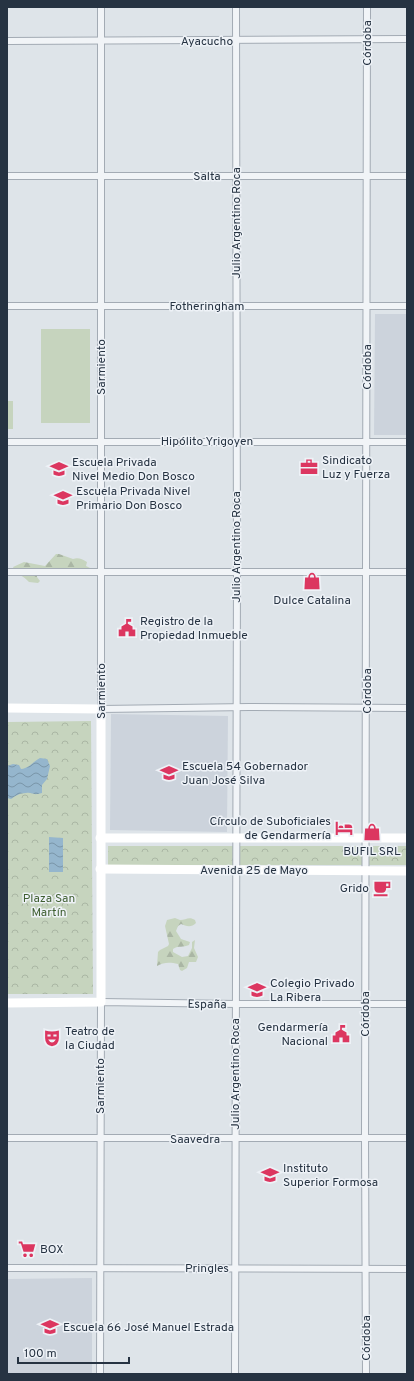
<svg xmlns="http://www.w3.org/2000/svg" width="414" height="1381" font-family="Overpass,sans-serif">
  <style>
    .built { fill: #ccd3dc }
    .forest { fill: url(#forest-firs) }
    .park { fill: url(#park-crowns) }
    .pitch { fill: #c6d4be }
    .water { fill: url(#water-waves) }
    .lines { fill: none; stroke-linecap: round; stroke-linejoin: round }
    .street-casing { stroke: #a3abb4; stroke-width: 8 }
    .street { stroke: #f1f4f7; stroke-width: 6 }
    .secondary { stroke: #fff; stroke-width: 9 }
    .labels { text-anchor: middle; stroke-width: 3; stroke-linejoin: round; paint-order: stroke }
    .street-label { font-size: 12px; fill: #263342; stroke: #eef2f7 }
    .poi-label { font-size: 12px; fill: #263342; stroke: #eef2f7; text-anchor: start }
    .park-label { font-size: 12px; fill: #3f5f31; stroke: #eef2f7 }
  </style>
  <defs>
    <pattern id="forest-firs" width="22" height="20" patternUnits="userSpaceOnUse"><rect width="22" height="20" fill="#c6d4be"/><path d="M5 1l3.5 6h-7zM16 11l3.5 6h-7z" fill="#aab6a4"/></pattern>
    <pattern id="park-crowns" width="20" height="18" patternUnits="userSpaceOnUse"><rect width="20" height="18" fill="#c6d4be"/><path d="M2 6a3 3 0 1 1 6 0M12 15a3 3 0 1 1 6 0" fill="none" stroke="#aab6a4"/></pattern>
    <pattern id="water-waves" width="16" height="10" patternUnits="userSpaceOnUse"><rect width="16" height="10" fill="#95b6cd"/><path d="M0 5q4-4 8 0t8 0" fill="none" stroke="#7995a8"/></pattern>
  </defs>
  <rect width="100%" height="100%" fill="#dee4e9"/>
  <g class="built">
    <polygon points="375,314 407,314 407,435 374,435"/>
    <polygon points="111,714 228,716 227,832 110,830"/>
    <polygon points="92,1278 92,1374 7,1374 7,1279"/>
  </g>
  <g class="forest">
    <path d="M 56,554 L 59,554 L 73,559 C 78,557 82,559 87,562 L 86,566 L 94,570 L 95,573 L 92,575 L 86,576 L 77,575 L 67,576 L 61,573 L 37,574 L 37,577 L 40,581 L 38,583 L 29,582 C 23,575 16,575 13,567 L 24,562 L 45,566 Z"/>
    <path d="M 175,918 L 180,920 C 186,920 189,916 195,920 L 196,923 C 191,928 186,926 181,924 L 178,926 L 176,931 L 181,939 L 190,942 L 189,945 C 183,948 179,945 173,949 L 173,952 L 182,957 L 188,956 L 192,948 L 192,942 L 195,940 L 194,948 L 198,957 L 196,962 L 189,962 L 187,968 L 182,971 L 180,970 L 178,964 C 170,962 164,962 157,966 L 158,952 L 160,950 L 168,946 L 169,944 L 165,926 L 167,920 Z"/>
  </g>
  <g class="park">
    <polygon points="91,721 93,994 7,994 7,722"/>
    <rect x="108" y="846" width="299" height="19"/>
  </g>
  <g class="pitch">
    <rect x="41" y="329" width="49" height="94"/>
    <rect x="7" y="401" width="6" height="28"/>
  </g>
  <g class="water">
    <path d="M 40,758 L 47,759 L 50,766 L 47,779 L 42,785 L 42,793 C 32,796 33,792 26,793 C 20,793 15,796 11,799 L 7,798 L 7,766 L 13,764 L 19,765 L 21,769 C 30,768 32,762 40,758 Z"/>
    <polygon points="49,837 63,838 63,872 49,872"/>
  </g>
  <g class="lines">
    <g class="street-casing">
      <g id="street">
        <polyline points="101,7 101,709 249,707 407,708"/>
        <polyline points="7,41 407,39"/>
        <polyline points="7,176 407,176"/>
        <polyline points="7,306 407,306"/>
        <polyline points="7,442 407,442"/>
        <polyline points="7,572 407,572"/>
        <polyline points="7,1138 407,1138"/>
        <polyline points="7,1268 407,1269"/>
        <polyline points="100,1374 101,1002 236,1004 407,1004"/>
        <polyline points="235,1374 237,571 236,7"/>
        <polyline points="366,1374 365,1138 367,7"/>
      </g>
    </g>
    <use href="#street" class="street"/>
    <g class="secondary">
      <polyline points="7,708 101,709 101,1002 7,1003"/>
      <polyline points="100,838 407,838"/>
      <polyline points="100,869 407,871"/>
    </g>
  </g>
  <defs>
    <g id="office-bare" transform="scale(1.38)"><path d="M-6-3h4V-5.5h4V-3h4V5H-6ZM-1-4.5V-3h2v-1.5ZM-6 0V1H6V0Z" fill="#dc3660" stroke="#eef2f7" stroke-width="2.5" paint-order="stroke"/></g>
    <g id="school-bare" transform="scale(1.38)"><path d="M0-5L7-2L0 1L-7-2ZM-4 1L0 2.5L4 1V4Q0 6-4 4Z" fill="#dc3660" stroke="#eef2f7" stroke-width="2.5" paint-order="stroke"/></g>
    <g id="shop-bare" transform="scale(1.38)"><path d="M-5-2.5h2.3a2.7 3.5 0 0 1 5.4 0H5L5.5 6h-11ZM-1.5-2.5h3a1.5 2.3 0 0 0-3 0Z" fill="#dc3660" stroke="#eef2f7" stroke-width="2.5" paint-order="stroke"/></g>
    <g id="civic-bare" transform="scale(1.38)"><path d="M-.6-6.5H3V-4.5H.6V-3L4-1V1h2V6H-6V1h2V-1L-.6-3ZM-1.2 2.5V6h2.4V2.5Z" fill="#dc3660" stroke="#eef2f7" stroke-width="2.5" paint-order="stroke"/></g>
    <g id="hotel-bare" transform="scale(1.38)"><path d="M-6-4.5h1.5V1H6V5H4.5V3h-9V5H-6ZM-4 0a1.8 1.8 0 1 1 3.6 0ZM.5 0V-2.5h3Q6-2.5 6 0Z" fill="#dc3660" stroke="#eef2f7" stroke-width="2.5" paint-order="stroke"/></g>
    <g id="cafe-bare" transform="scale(1.38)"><path d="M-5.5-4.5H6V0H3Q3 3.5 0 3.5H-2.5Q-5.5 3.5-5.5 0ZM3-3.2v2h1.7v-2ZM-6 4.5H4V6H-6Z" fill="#dc3660" stroke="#eef2f7" stroke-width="2.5" paint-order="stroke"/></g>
    <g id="theatre-bare" transform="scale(1.38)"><path d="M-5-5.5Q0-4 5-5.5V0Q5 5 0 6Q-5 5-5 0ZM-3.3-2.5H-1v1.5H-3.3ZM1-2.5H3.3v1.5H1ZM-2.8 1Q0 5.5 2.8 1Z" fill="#dc3660" stroke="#eef2f7" stroke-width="2.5" paint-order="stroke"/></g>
    <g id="university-bare" transform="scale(1.38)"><path d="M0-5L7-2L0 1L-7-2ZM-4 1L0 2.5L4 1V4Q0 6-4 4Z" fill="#dc3660" stroke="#eef2f7" stroke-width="2.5" paint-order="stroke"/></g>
    <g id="supermarket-bare" transform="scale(1.38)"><path d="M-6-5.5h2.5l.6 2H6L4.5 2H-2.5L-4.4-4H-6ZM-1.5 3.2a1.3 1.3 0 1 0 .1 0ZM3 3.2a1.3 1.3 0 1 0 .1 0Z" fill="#dc3660" stroke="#eef2f7" stroke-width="2.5" paint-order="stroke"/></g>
  </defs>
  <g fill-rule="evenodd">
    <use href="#office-bare" x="309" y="467"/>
    <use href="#school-bare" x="59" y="469"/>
    <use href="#school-bare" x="63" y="498"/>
    <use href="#shop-bare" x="312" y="581"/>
    <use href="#civic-bare" x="127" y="628"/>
    <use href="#school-bare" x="169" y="773"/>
    <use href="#hotel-bare" x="344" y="828"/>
    <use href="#shop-bare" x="372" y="832"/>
    <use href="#cafe-bare" x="382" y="888"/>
    <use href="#school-bare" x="257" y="990"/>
    <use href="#civic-bare" x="341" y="1034"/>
    <use href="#theatre-bare" x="52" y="1038"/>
    <use href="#university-bare" x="270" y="1175"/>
    <use href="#supermarket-bare" x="27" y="1249"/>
    <use href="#school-bare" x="50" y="1327"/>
  </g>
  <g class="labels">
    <g class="street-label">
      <text x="207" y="45">Ayacucho</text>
      <text transform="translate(367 43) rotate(-90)" y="4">Córdoba</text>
      <text x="207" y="180">Salta</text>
      <text transform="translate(236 223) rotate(-90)" y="4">Julio Argentino Roca</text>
      <text x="207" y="310">Fotheringham</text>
      <text transform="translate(101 367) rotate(-90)" y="4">Sarmiento</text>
      <text transform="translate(367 367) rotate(-90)" y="4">Córdoba</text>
      <text x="207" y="445">Hipólito Yrigoyen</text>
      <text transform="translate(236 547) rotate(-90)" y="4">Julio Argentino Roca</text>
      <text transform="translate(101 691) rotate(-90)" y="4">Sarmiento</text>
      <text transform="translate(367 691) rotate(-90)" y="4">Córdoba</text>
      <text x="254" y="874">Avenida 25 de Mayo</text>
      <text transform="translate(207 1004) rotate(1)" y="4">España</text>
      <text transform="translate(365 1014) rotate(-90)" y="4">Córdoba</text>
      <text transform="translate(235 1074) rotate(-90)" y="4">Julio Argentino Roca</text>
      <text transform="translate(100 1086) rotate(-90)" y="4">Sarmiento</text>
      <text x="195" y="1143">Saavedra</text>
      <text x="207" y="1272">Pringles</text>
      <text transform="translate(366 1338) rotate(-90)" y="4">Córdoba</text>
    </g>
    <g class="poi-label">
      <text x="322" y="464">Sindicato<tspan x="322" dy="14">Luz y Fuerza</tspan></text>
      <text x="72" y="466">Escuela Privada<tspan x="72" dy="14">Nivel Medio Don Bosco</tspan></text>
      <text x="76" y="495">Escuela Privada Nivel<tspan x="76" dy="14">Primario Don Bosco</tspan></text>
      <text x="312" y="604" text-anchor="middle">Dulce Catalina</text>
      <text x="140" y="625">Registro de la<tspan x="140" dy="14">Propiedad Inmueble</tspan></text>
      <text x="182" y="770">Escuela 54 Gobernador<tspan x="182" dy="14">Juan José Silva</tspan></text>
      <text x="331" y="825" text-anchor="end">Círculo de Suboficiales<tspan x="331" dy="14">de Gendarmería</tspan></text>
      <text x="372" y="855" text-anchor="middle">BUFIL SRL</text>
      <text x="369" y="892" text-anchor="end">Grido</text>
      <text x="270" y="987">Colegio Privado<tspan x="270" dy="14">La Ribera</tspan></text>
      <text x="328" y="1031" text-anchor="end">Gendarmería<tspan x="328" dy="14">Nacional</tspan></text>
      <text x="65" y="1035">Teatro de<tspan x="65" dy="14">la Ciudad</tspan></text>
      <text x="283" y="1172">Instituto<tspan x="283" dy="14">Superior Formosa</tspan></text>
      <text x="40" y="1253">BOX</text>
      <text x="63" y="1331">Escuela 66 José Manuel Estrada</text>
    </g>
    <g class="park-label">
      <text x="49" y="902">Plaza San<tspan x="49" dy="14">Martín</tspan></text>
    </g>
  </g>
  <rect width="414" height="1381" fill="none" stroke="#263342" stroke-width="16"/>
  <path d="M18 1357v6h111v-6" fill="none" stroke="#263342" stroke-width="2"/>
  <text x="24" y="1357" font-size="12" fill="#263342" stroke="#eef2f7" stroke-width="3" paint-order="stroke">100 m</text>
</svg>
